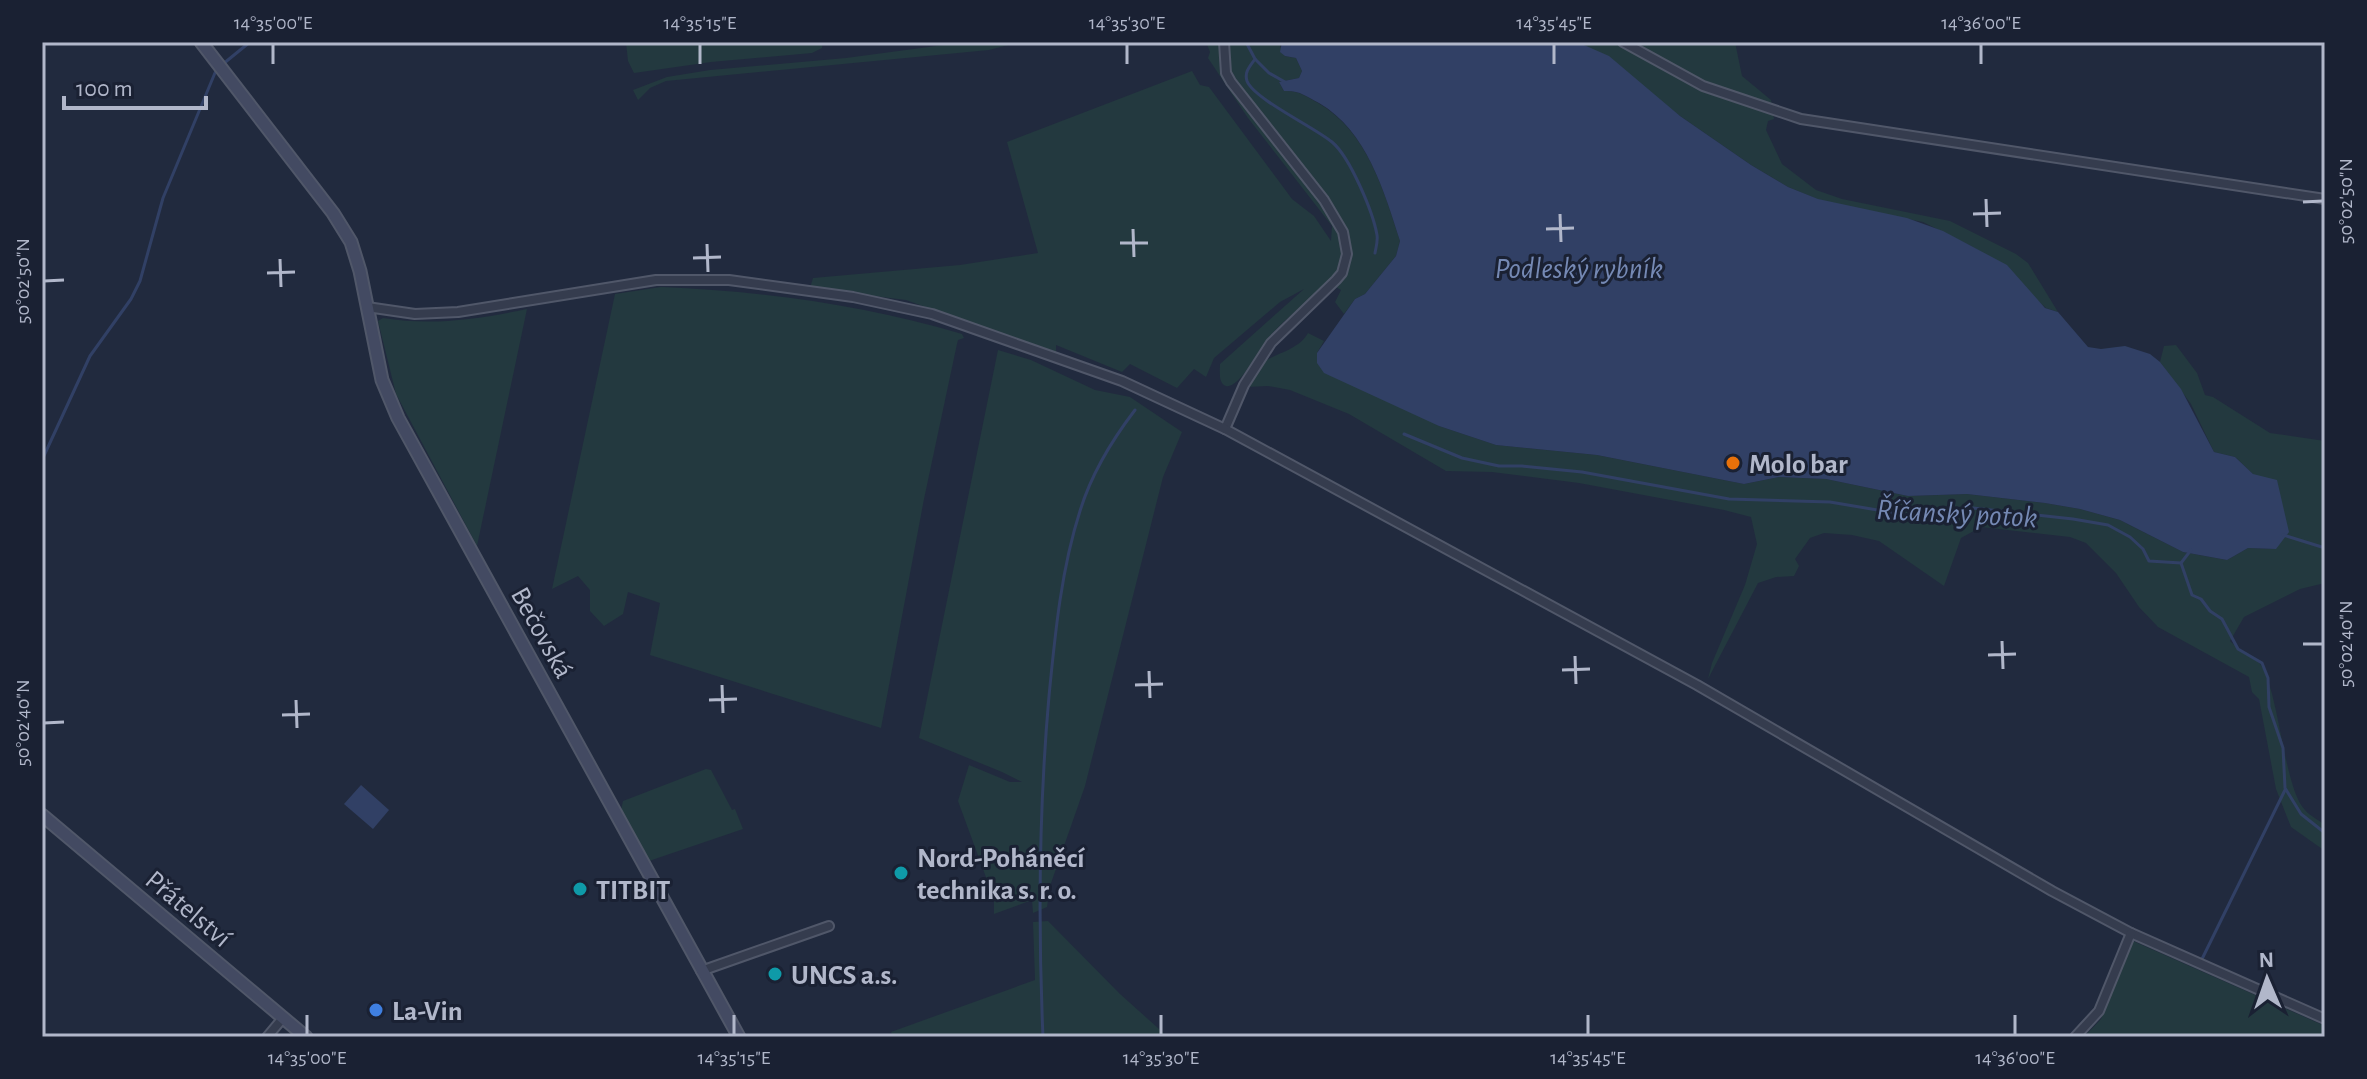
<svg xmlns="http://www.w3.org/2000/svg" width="2367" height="1079" font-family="'Alegreya Sans',sans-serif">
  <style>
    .green { fill: #23393f }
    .water { fill: #314065 }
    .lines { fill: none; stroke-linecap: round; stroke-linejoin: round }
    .stream { stroke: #314065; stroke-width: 3 }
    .street-casing { stroke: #505769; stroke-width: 12 }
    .secondary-casing { stroke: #505769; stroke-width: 15 }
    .street { stroke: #353c4e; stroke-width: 8 }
    .secondary { stroke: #434a62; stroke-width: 11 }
    .ticks { fill: none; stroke: #b1b7ca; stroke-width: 3 }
    .food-dot { fill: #e8710a; stroke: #1a2133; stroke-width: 3 }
    .culture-dot { fill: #0f9aa8; stroke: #1a2133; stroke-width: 3 }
    .shop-dot { fill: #3f7fe0; stroke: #1a2133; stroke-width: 3 }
    .labels { text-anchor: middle; stroke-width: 6; stroke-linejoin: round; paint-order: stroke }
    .poi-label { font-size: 28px; font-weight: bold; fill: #b1b7ca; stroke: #1a2133; text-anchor: start }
    .street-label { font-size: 28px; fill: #b1b7ca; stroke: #1a2133 }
    .water-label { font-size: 30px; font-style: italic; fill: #7589b4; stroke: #1a2133 }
    .neatline { fill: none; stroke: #b1b7ca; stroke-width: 3 }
    .ticks-label { font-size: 20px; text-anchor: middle; fill: #b1b7ca }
  </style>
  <rect width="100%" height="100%" fill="#212a3e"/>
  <g class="green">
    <polygon points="626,42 823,42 822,48 812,53 711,62 634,73 628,61"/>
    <polygon points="966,42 1020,42 989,50 666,81 650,88 638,100 633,90 667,77 710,70 846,58"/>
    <path d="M 1206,42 L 1282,42 L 1280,46 L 1285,56 L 1296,58 L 1302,71 L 1299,78 L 1279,82 L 1284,91 C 1298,90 1306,96 1318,103 C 1367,131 1384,191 1400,241 L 1396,256 L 1365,294 L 1355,299 L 1344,314 L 1335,302 L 1341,290 L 1329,283 C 1308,302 1280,321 1263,345 C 1257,354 1238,389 1226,386 C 1218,384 1220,371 1220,364 L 1304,289 L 1280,302 L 1214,358 L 1206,377 L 1194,369 L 1177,388 L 1130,364 L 1122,372 L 1056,345 L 1056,354 L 906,300 L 810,288 L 813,278 L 960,265 L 1038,253 L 1007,142 L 1192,71 L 1200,85 L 1209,87 L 1292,199 L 1314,216 L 1331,241 L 1332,226 L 1248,118 L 1208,58 L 1210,52 Z"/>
    <polygon points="1560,42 1735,42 1742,76 1771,100 1774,119 1768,121 1766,130 1782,164 1816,190 1842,199 1950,221 2016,254 2028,263 2058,312 2046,308 1988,256 1971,246 1923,222 1854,209 1817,199 1788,187 1751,165 1680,116 1584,45"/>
    <path d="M 661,287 C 763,291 865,305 962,334 L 964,338 L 958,340 L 957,344 L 924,499 L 881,728 L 650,655 L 660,603 L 628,592 L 623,614 L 604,626 L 590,611 L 590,590 L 578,576 L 552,589 L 615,294 Z"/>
    <path d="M 527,309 L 477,546 L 396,394 L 378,321 L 383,318 C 432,326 479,319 527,309 Z"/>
    <path d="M 1308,333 L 1324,341 L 1317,353 L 1439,426 L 1496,445 L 1597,455 L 1744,484 L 1779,477 L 1826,479 L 1908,496 L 1967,494 L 2045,503 L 2080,509 L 2120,520 L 2183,552 L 2227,560 L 2248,548 L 2276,549 L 2253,474 L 2235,457 L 2214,452 L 2191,404 L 2160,362 L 2164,346 L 2176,345 L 2197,373 L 2205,395 L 2213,397 L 2270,433 L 2325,441 L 2325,583 L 2300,589 L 2244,617 L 2230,641 C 2239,651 2257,657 2263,668 C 2280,702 2285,790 2305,810 C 2310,816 2319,820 2325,825 L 2325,851 L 2291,827 L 2276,789 L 2259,699 L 2252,692 L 2249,677 L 2158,627 L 2139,607 L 2116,573 L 2086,543 L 2070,537 L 1981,527 L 1961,538 L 1944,586 L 1879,541 L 1852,535 L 1824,533 L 1810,538 L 1795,559 L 1799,566 L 1794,576 L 1776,577 L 1758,583 L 1708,679 L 1712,663 L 1745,585 L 1757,544 L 1751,517 L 1724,510 L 1579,483 L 1492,472 L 1446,471 L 1349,414 L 1290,390 L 1268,386 L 1247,387 C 1250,380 1254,370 1259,365 C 1274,353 1298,351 1308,333 Z"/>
    <polygon points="998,350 1031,360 1095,390 1130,397 1182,432 1163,477 1085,786 1050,886 1047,907 1033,913 1032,900 994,914 994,899 958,801 969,765 1010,782 1022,782 1002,772 919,738"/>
    <polygon points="706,769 711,770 732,810 735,809 743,829 649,861 621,810 623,801"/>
    <polygon points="1048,921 1120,994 1168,1037 893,1037 891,1032 1035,980 1033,922"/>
    <polygon points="2133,941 2325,1026 2325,1037 2084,1037 2101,1019"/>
  </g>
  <g class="water">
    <path d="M 1282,42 L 1560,42 L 1584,45 L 1609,56 L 1680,116 L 1751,165 L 1788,187 L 1818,199 L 1907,218 L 1943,231 L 2007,265 L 2045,308 L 2058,312 L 2088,347 L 2101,349 L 2125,346 L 2150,354 L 2160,362 L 2181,389 L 2214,452 L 2235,457 L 2253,474 L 2277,480 L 2289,532 L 2276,549 L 2248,548 L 2227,560 L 2183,552 L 2120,520 L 2080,509 L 2045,503 L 1967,494 L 1908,496 L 1826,479 L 1779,477 L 1744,484 L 1597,455 L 1496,445 L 1439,426 L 1324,373 L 1317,363 L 1317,353 L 1355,299 L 1365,294 L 1396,256 L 1400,241 C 1384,191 1367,131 1319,103 C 1306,96 1299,90 1284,91 L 1279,82 L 1299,78 L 1302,71 L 1296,58 L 1285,56 L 1280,52 Z"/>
    <polygon points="361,785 389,810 373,829 344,804"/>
  </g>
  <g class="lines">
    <g class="stream">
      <path d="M 1246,42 L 1255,59 C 1250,66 1244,72 1247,81 C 1254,99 1314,127 1332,142 C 1350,157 1373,212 1377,235 C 1378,241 1376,247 1375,253"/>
      <polyline points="1255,59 1269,73 1285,82"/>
      <polyline points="223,64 250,42"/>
      <polyline points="1404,434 1462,458 1499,466 1522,466 1582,472 1729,499 1830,502 1913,516 1973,508 2073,519 2108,525 2130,537 2143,549 2149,561 2181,563 2192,595 2201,599 2210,611 2222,619 2238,649 2262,663 2268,678 2269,707 2283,748 2285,788 2301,814 2325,833"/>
      <polyline points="42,460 90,356 131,299 140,281 163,198 217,68"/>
      <polyline points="2283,535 2325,548"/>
      <polyline points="2181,563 2191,550"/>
      <polyline points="2202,959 2285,790"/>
      <path d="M 1043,1037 C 1038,924 1039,809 1049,696 C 1055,635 1061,570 1080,511 C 1091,475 1112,440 1135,410"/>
    </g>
    <g class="street-casing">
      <g id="street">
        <polyline points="1224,42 1226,73 1231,82 1324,200 1343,232 1347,254 1342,273 1336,280 1271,343 1244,385 1225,429"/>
        <polyline points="1623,42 1703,86 1801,119 2325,199"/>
        <polyline points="367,307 415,314 458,312 656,280 729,280 853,297 932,314 1122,381 1225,429 1697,685 2052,891 2131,933 2325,1019"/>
        <polyline points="701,971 829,926"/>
        <polyline points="267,1037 283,1018"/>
        <polyline points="2075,1037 2099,1011 2131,933"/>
      </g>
    </g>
    <g class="secondary-casing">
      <g id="secondary">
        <polyline points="201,42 333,213 351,242 360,271 382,380 398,418 739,1037"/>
        <polyline points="42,815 306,1037"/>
      </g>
    </g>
    <use href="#street" class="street"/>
    <use href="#secondary" class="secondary"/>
  </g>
  <path class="ticks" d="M 273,44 L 273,64M 700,44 L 700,64M 1127,44 L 1127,64M 1554,44 L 1554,64M 1981,44 L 1981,64M 1986,199 L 1987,227M 2303,202 L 2323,201M 1560,214 L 1561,242M 1973,214 L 2001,213M 1133,229 L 1134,257M 1546,229 L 1574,228M 1120,243 L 1148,243M 707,244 L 708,272M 693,258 L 721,257M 280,259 L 281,287M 267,273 L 295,272M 44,281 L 64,280M 2002,641 L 2003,669M 2303,644 L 2323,644M 1988,655 L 2016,654M 1575,656 L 1576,684M 1562,670 L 1590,669M 1149,671 L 1150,698M 722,685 L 723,713M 1135,685 L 1163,684M 296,700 L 297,728M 709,700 L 737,699M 282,715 L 310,714M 44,723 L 64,722M 307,1015 L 307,1035M 734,1015 L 734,1035M 1161,1015 L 1161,1035M 1588,1015 L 1588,1035M 2015,1015 L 2015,1035"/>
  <circle class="food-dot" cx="1733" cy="463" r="8"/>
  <g class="culture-dot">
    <circle cx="901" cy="873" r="8"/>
    <circle cx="580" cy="889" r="8"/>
    <circle cx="775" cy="974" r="8"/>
  </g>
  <circle class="shop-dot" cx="376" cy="1010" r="8"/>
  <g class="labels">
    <g class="poi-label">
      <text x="1749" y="473">Molo bar</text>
      <text x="917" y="867">Nord-Poháněcí<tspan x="917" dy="32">technika s. r. o.</tspan></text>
      <text x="596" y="899">TITBIT</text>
      <text x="791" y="984">UNCS a.s.</text>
      <text x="392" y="1020">La-Vin</text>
    </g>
    <g class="street-label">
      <text transform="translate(543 632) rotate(61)" y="10">Bečovská</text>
      <text transform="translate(189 908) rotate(40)" y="10">Přátelství</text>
    </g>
    <g class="water-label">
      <text x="1579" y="278">Podleský rybník</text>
      <text transform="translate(1957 513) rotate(3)" y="10">Říčanský potok</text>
    </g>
  </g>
  <rect width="2367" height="1079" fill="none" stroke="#1a2133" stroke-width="88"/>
  <g transform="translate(2267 979) rotate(358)" stroke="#1a2133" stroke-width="6" paint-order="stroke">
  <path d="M0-6L14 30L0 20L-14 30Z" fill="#b1b7ca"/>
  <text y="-12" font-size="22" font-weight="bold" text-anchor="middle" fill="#b1b7ca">N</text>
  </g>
  <path d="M64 96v12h142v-12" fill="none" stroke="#b1b7ca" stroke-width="4"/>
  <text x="76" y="96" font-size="24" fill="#b1b7ca" stroke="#1a2133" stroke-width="6" paint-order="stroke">100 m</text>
  <rect x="44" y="44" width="2279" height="991" class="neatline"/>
  <g class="ticks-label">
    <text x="273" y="29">14°35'00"E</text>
    <text x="700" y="29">14°35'15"E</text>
    <text x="1127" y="29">14°35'30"E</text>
    <text x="1554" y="29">14°35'45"E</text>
    <text x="1981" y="29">14°36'00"E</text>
    <text transform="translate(2345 201) rotate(-90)" y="7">50°02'50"N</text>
    <text transform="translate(22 281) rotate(-90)" y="7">50°02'50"N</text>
    <text transform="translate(2345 644) rotate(-90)" y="7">50°02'40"N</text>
    <text transform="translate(22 723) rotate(-90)" y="7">50°02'40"N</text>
    <text x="307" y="1064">14°35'00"E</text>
    <text x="734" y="1064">14°35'15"E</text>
    <text x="1161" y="1064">14°35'30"E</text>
    <text x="1588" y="1064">14°35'45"E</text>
    <text x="2015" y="1064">14°36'00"E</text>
  </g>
</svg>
